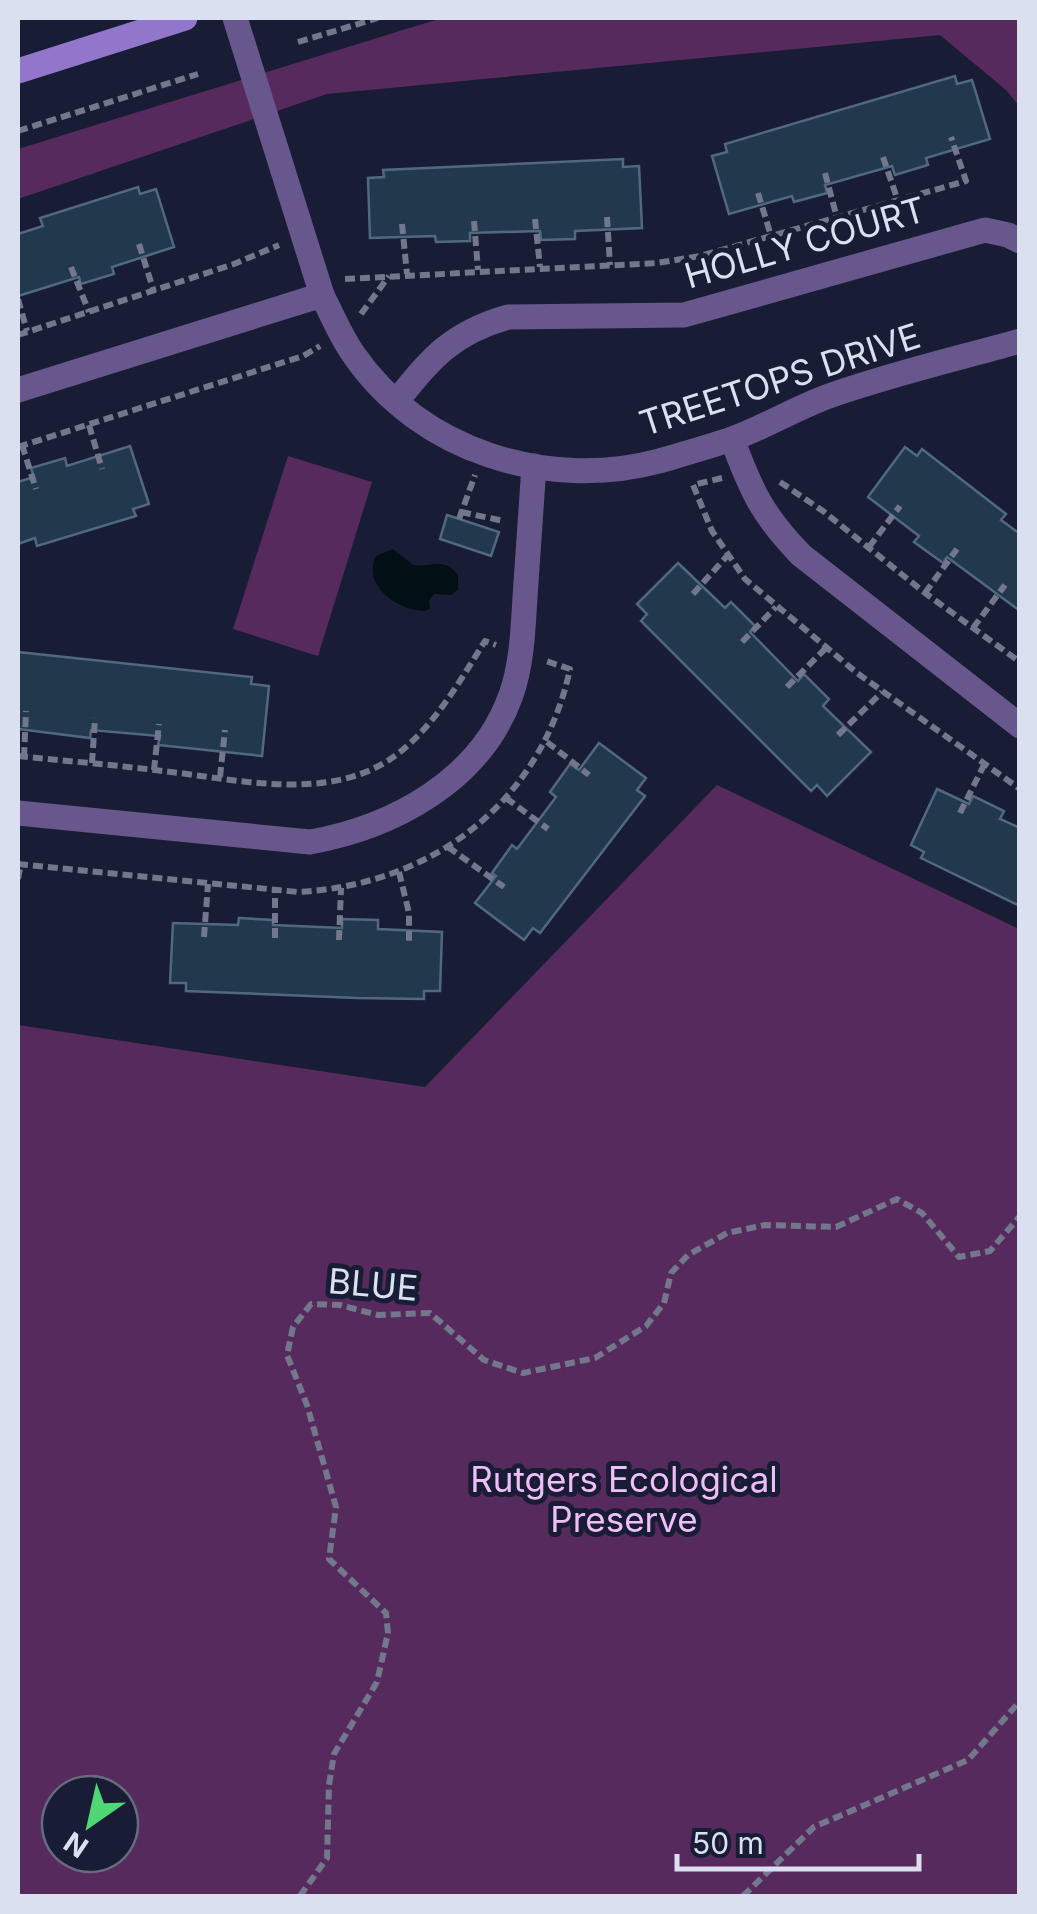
<svg xmlns="http://www.w3.org/2000/svg" width="1037" height="1914" font-family="Inter,sans-serif">
  <style>
    .green { fill: #572a5e; fill-rule: evenodd }
    .water { fill: #020f15 }
    .building { fill: #21384d; stroke: #516980; stroke-width: 2.5 }
    .lines { fill: none; stroke-linecap: round; stroke-linejoin: round }
    .path { stroke: #72778c; stroke-width: 6; stroke-dasharray: 10 5; stroke-linecap: butt }
    .street { stroke: #68578c; stroke-width: 25 }
    .secondary { stroke: #9176cb; stroke-width: 25 }
    .labels { text-anchor: middle; stroke-width: 10; stroke-linejoin: round; paint-order: stroke }
    .street-label { font-size: 35px; fill: #dbe0f1; stroke: #181d35 }
    .park-label { font-size: 35px; fill: #f0bef7; stroke: #181d35 }
  </style>
  <rect width="100%" height="100%" fill="#181d35"/>
  <g class="green">
    <polygon points="442,18 1019,18 1019,106 1006,90 940,35 327,94 18,199 18,149"/>
    <polygon points="288,456 372,482 318,656 233,629"/>
    <path d="M 717,785 L 1019,929 L 1019,1896 L 18,1896 L 18,1025 L 425,1087 ZM 60,1794 L 120,1794 L 120,1854 L 60,1854 Z"/>
  </g>
  <path class="water" d="M 393,549 L 413,565 C 432,568 445,556 458,576 L 458,590 L 451,595 L 434,594 L 429,601 L 430,608 L 425,611 C 398,611 362,586 376,556 Z"/>
  <g class="building">
    <polygon points="955,76 957,84 972,80 990,139 926,158 928,165 895,175 892,166 825,185 827,193 794,202 792,196 729,214 712,156 727,152 725,144"/>
    <polygon points="623,159 623,167 639,166 642,228 575,231 575,239 541,240 540,231 470,233 470,241 436,242 435,236 370,238 368,178 384,177 383,170"/>
    <polygon points="138,187 140,194 156,189 174,247 112,267 114,274 81,284 79,277 18,296 18,234 43,226 40,218"/>
    <polygon points="130,446 149,504 133,509 136,516 37,546 35,538 18,544 18,482 34,477 31,468 65,458 67,466"/>
    <polygon points="905,447 917,456 922,449 1006,514 1001,520 1020,534 1020,611 947,557 943,563 914,542 919,536 868,497"/>
    <polygon points="447,515 499,532 491,556 440,539"/>
    <polygon points="678,563 725,608 731,602 755,626 750,632 798,681 804,674 829,699 823,706 871,752 827,796 817,785 811,791 641,621 647,614 637,604"/>
    <polygon points="18,652 252,677 251,684 269,686 262,756 158,745 160,736 91,730 90,738 18,729"/>
    <polygon points="599,743 646,778 637,790 645,796 540,933 533,928 524,940 475,903 496,876 492,873 512,845 517,849 556,797 550,792 570,764 579,770"/>
    <polygon points="937,789 969,804 973,796 1004,811 1000,819 1020,828 1020,906 921,858 924,852 911,845"/>
    <polygon points="239,918 273,920 273,925 342,928 342,919 378,920 378,929 442,932 440,991 424,991 424,999 357,998 186,991 186,983 170,983 173,923 238,925"/>
  </g>
  <g class="lines">
    <g class="path">
      <polyline points="298,42 378,18"/>
      <polyline points="18,131 198,74"/>
      <polyline points="883,157 898,201"/>
      <polyline points="825,173 837,218"/>
      <polyline points="758,193 771,236"/>
      <polyline points="607,217 610,265"/>
      <polyline points="535,219 540,267"/>
      <polyline points="474,221 478,270"/>
      <polyline points="402,224 407,274"/>
      <polyline points="139,244 154,292"/>
      <polyline points="71,267 89,312"/>
      <polyline points="345,279 657,263 700,256 966,181 951,137"/>
      <polyline points="18,299 27,331"/>
      <polyline points="361,314 389,276"/>
      <polyline points="18,335 234,264 279,245"/>
      <polyline points="89,425 102,469"/>
      <polyline points="22,445 36,489"/>
      <polyline points="18,447 303,356 320,346"/>
      <polyline points="722,478 693,485 712,531 745,579 857,673 1020,789"/>
      <polyline points="780,482 823,511 925,593 1020,662"/>
      <polyline points="461,512 504,521"/>
      <polyline points="459,519 475,475"/>
      <polyline points="869,547 900,506"/>
      <polyline points="925,593 957,549"/>
      <polyline points="693,594 727,556"/>
      <polyline points="973,628 1005,585"/>
      <polyline points="742,642 776,607"/>
      <polyline points="787,687 826,648"/>
      <polyline points="838,735 882,692"/>
      <polyline points="547,742 589,775"/>
      <path d="M 18,756 C 66,761 115,765 163,771 C 235,779 324,802 389,760 C 432,731 458,684 485,641 L 496,645"/>
      <polyline points="24,757 26,711"/>
      <polyline points="92,763 95,718"/>
      <polyline points="154,770 159,724"/>
      <polyline points="220,777 225,730"/>
      <polyline points="506,798 548,829"/>
      <polyline points="960,813 984,765"/>
      <polyline points="448,847 504,887"/>
      <path d="M 18,864 L 298,892 C 432,885 541,803 570,669 L 546,661"/>
      <polyline points="399,872 409,913 409,941"/>
      <polyline points="18,879 21,864"/>
      <polyline points="204,937 208,884"/>
      <polyline points="275,938 275,889"/>
      <polyline points="339,940 341,888"/>
      <polyline points="300,1896 327,1858 329,1785 334,1754 377,1682 388,1633 386,1613 329,1559 336,1507 307,1405 287,1355 293,1327 311,1304 340,1305 378,1315 430,1313 484,1360 523,1373 595,1358 646,1326 664,1303 671,1273 688,1255 727,1233 765,1225 836,1227 897,1199 922,1213 959,1257 990,1251 1020,1216"/>
      <polyline points="743,1896 814,1827 968,1760 1020,1701"/>
    </g>
    <g class="street">
      <path d="M 235,18 L 322,295 C 332,315 341,337 354,355 C 420,451 548,491 659,461 C 683,454 708,447 732,439 C 765,427 796,408 829,396 C 891,374 956,359 1020,341"/>
      <polyline points="18,390 322,295"/>
      <path d="M 397,401 C 430,358 454,332 508,317 L 684,315 L 985,230 L 1008,235 L 1020,241"/>
      <path d="M 732,439 C 751,490 762,515 801,555 L 1020,726"/>
      <path d="M 18,813 L 310,842 C 394,827 481,780 511,695 C 522,664 523,630 525,597 C 528,553 531,510 534,466"/>
    </g>
    <polyline class="secondary" points="18,71 185,18"/>
  </g>
  <g class="labels">
    <g class="street-label">
      <text transform="translate(805 243) rotate(-16)" y="12">HOLLY COURT</text>
      <text transform="translate(780 380) rotate(-18)" y="12">TREETOPS DRIVE</text>
      <text transform="translate(373 1285) rotate(5)" y="12">BLUE</text>
    </g>
    <g class="park-label">
      <text x="624" y="1492">Rutgers Ecological<tspan x="624" dy="40">Preserve</tspan></text>
    </g>
  </g>
  <rect width="1037" height="1914" fill="none" stroke="#dbe0f1" stroke-width="40"/>
  <g transform="translate(90 1824) rotate(214)"><circle r="48" fill="#181d35" stroke="#666b80" stroke-width="2.5"/>
  <path d="M0-8L18 38L0 25L-18 38Z" fill="#4fd675"/>
  <text y="-15" font-size="28" font-weight="bold" text-anchor="middle" fill="#dbe0f1">N</text>
  </g>
  <path d="M677 1854v15h242v-15" fill="none" stroke="#dbe0f1" stroke-width="5"/>
  <text x="692" y="1854" font-size="30" fill="#dbe0f1" stroke="#181d35" stroke-width="8" paint-order="stroke">50 m</text>
</svg>
